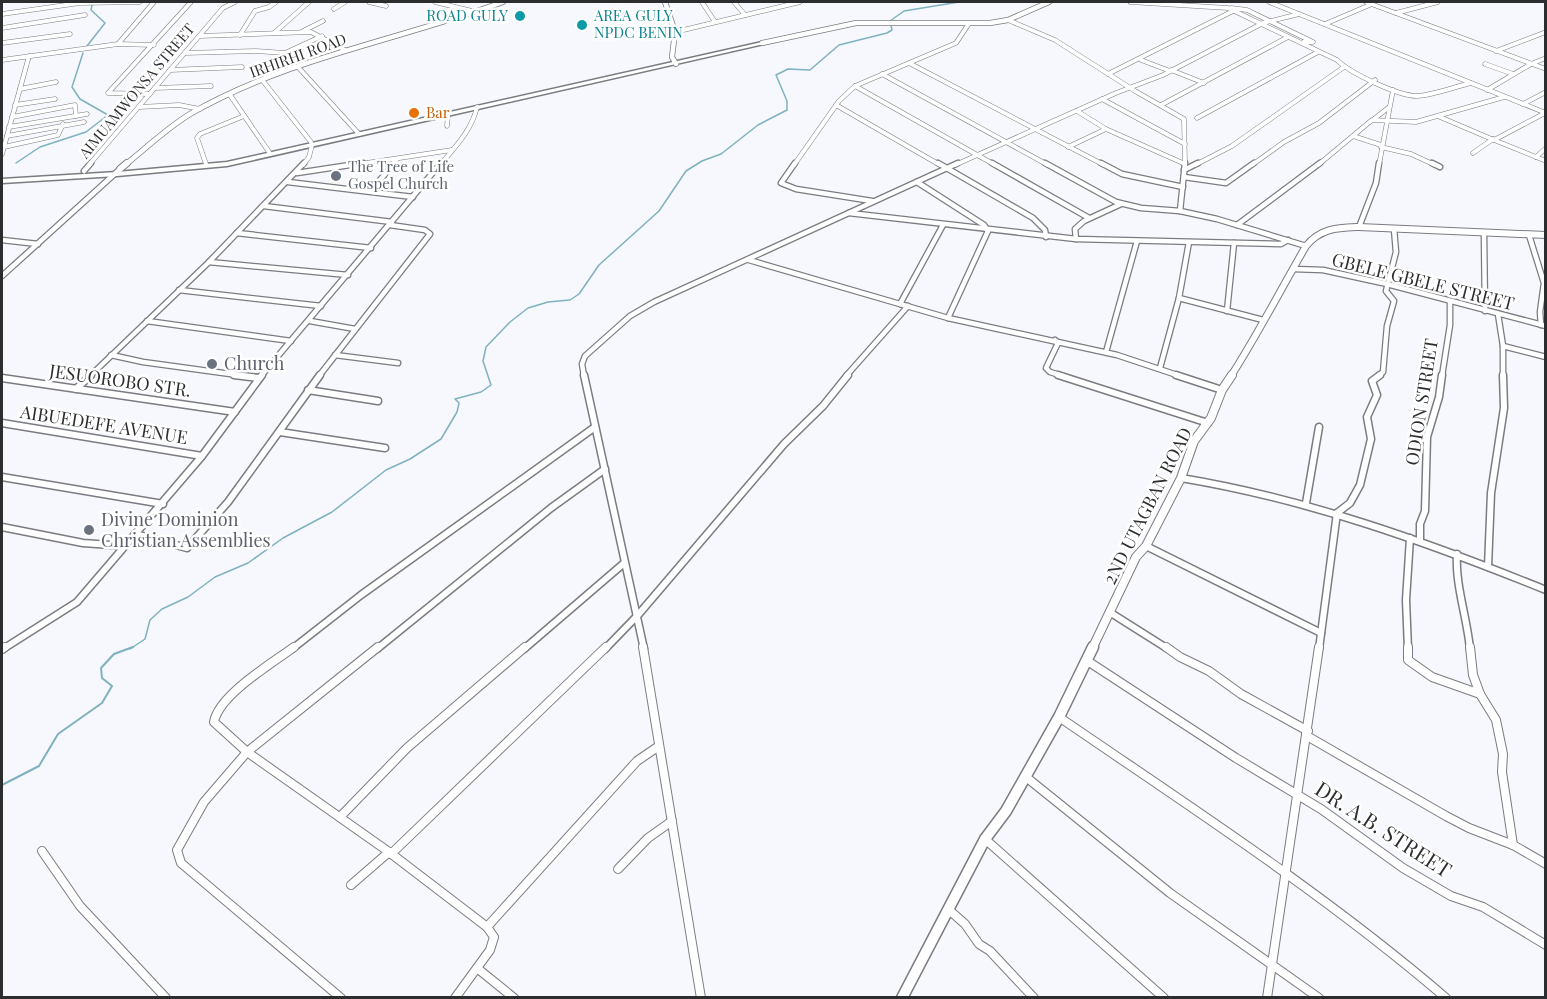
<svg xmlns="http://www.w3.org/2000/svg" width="1547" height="999" font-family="'Playfair Display',serif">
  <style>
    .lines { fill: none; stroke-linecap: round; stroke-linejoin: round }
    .stream-far1 { stroke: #7fb1bf; stroke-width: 1.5 }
    .stream { stroke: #7fb1bf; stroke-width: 2 }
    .minor-far3-casing { stroke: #7a7c81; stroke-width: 5 }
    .minor-far2-casing { stroke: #7a7c81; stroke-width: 7 }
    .minor-far1-casing { stroke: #7a7c81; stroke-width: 9 }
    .minor-casing { stroke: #7a7c81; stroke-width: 10 }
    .tertiary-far3-casing { stroke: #7a7c81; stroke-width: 6 }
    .tertiary-far2-casing { stroke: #7a7c81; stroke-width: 8 }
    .tertiary-far1-casing { stroke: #7a7c81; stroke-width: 10 }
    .tertiary-casing { stroke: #7a7c81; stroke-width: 13 }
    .secondary-casing { stroke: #7a7c81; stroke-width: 3 }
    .minor-far3 { stroke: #fff; stroke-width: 4 }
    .minor-far2 { stroke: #fff; stroke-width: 4.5 }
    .minor-far1 { stroke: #fff; stroke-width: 6 }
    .minor { stroke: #fff; stroke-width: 8 }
    .tertiary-far3 { stroke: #fff; stroke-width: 4.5 }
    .tertiary-far2 { stroke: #fff; stroke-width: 6 }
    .tertiary-far1 { stroke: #fff; stroke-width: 8 }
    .tertiary { stroke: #fff; stroke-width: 10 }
    .secondary { fill: #fff; fill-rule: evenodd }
    .culture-dot { fill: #0f9aa8; stroke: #fff; stroke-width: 2 }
    .food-dot { fill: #e8710a; stroke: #fff; stroke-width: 2 }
    .worship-dot { fill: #6b7280; stroke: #fff; stroke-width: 2 }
    .labels { text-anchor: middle; stroke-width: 5; stroke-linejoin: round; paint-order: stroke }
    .far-culture-label { font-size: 15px; fill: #0d838f; stroke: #fff; text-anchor: end }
    .far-street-label { font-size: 15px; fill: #2c2d2f; stroke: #fff }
    .far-food-label { font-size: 15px; fill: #c56008; stroke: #fff; text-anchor: start }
    .far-worship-label { font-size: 15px; fill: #5b616d; stroke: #fff; text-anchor: start }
    .street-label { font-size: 18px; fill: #2c2d2f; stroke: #fff }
    .worship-label { font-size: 18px; fill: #5b616d; stroke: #fff; text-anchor: start }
    .near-street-label { font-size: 21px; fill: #2c2d2f; stroke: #fff }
  </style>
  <rect width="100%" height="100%" fill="#f6f8fd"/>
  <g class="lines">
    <g class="stream-far1">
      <polyline points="87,46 105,23 91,10 92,5"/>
      <polyline points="16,163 40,147 86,132 108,115 80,99 72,87 83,53"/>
      <polyline points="130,649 145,639 150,620 162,609 188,597 215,577 248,563 283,538 332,512 386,470 410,459 441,439 457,412 459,403 455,399 481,392 491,385 483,361 486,347 510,322 528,308 548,302 570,300 579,294 599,265 659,211 686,171 702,161 721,154 758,125 787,110 787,101 776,75 788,69 810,70 839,45 887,33 892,30 890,21 904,11 959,2"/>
    </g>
    <polyline class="stream" points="2,785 39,766 58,734 102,703 112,686 102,678 101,668 114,654 133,647"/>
    <g class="minor-far3-casing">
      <g id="minor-far3">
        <polyline points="369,2 386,6"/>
        <polyline points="435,2 476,12"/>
        <polyline points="702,2 715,22"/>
        <polyline points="734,2 745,15"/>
        <path d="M 1130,2 L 1228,8 L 1337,60 C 1350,73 1398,96 1417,96 C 1434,95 1454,87 1471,83"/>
        <polyline points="1269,2 1546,113"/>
        <polyline points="1366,2 1546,69"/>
        <polyline points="1231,8 1247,10 1313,42 1303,42"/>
        <polyline points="334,9 345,2"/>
        <polyline points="1396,13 1438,2"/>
        <polyline points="2,14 80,3 140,2"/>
        <polyline points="1008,20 1055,40 1135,91 1184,119 1185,165"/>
        <polyline points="1325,24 1372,4"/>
        <polyline points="2,28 85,15"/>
        <polyline points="303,31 323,21"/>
        <polyline points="675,32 800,2"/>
        <polyline points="274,33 309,2"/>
        <polyline points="240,35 255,11 269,7 276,2"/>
        <polyline points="200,36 311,32 345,50"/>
        <polyline points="2,43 70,34"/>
        <polyline points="118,44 154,2"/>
        <polyline points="1496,51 1546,32"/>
        <polyline points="185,53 256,51 285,53 322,36"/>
        <polyline points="2,60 118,44 154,45"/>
        <polyline points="1141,60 1170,71"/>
        <polyline points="911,64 1104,165"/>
        <polyline points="1485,64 1513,74"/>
        <polyline points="298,67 359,134"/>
        <polyline points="170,70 242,67"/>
        <polyline points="1171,70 1204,83"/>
        <polyline points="882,74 1048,165"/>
        <polyline points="1108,74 1233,11"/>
        <polyline points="263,81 311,142"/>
        <polyline points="855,86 995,165"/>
        <polyline points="155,88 211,86"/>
        <polyline points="20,89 56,82"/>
        <polyline points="1487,90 1531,64 1546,58"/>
        <polyline points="150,94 108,93 191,2"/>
        <polyline points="230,95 269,152"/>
        <polyline points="1102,99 1185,144"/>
        <polyline points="1523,104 1546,92"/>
        <polyline points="15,105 55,99"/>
        <polyline points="836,105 940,165"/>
        <polyline points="1161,105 1288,37"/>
        <polyline points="139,107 179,105 200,109"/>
        <polyline points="1077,111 1106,129 1185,164"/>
        <polyline points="12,117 75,105 76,116"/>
        <polyline points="1440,117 1494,140 1545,113"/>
        <polyline points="1197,118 1318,52"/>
        <polyline points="1374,119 1388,108"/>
        <polyline points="447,126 448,114"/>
        <polyline points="9,127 87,114"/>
        <polyline points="7,136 84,122"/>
        <polyline points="1353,136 1381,145"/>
        <polyline points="1494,140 1546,161"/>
        <polyline points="4,147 58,135 63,124"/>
        <polyline points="1068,147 1106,129"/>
        <polyline points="1381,147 1411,154 1435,165"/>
        <polyline points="1473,153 1493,139"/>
        <polyline points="2,154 29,56"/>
        <polyline points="1536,157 1546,148"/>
        <polyline points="206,164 197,138 200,134 244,116"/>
        <polyline points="89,165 223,8 235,2"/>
        <polyline points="303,165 309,157 312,145"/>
        <polyline points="353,165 452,150"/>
        <polyline points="392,165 397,159"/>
        <path d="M 440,165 C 455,147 472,130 477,107"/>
        <polyline points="794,165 839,101 855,86 956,43 968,25"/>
        <polyline points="955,165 1116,93 1163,75 1263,23 1299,14"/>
        <polyline points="1195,165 1232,146 1344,67"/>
        <polyline points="1252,165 1284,142 1319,123 1375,80"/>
        <polyline points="1318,165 1372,120 1416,122 1504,97"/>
        <polyline points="1379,165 1393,90"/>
      </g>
    </g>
    <g class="minor-far2-casing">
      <g id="minor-far2">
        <polyline points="795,163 781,183 796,189 872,201"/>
        <polyline points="938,163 1033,218 1045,230 1046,237"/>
        <polyline points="992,163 1089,218"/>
        <polyline points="1045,163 1116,202 1141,208 1180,211"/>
        <polyline points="1101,163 1122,174 1183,187"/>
        <polyline points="1185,163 1180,211 1217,219 1306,246"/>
        <polyline points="1432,163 1440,167"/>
        <polyline points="1184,170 1198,163"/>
        <polyline points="84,171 91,163"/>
        <polyline points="297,173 363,163"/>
        <polyline points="1184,177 1226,183 1254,163"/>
        <polyline points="288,182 413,197"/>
        <polyline points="917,182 984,225 988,231 948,318"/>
        <polyline points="371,191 394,163"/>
        <polyline points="264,206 392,222"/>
        <polyline points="849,213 1076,239 1281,244 1288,240"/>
        <polyline points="1237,225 1320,163"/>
        <polyline points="1359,227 1376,183 1379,163"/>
        <polyline points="237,233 371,248"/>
        <polyline points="1484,234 1485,311"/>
        <polyline points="1529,235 1544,283 1540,312 1541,325"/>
        <polyline points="1076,239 1075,229 1084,221 1121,204"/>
        <polyline points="2,240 38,244"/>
        <polyline points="1189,242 1179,298 1263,320"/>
        <polyline points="749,260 948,318 1117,355 1180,376"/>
        <polyline points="209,262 348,275"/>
        <polyline points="1293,269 1323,270 1387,284 1546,326"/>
        <polyline points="2,276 119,170"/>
        <polyline points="179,290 321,306"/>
        <polyline points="900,304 943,225"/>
        <polyline points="1227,311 1234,243"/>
        <polyline points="1498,314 1503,346 1503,376"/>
        <polyline points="147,321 291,341"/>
        <polyline points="310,321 355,329"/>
        <polyline points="1055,340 1058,343 1046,368 1050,372 1063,376"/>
        <polyline points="1503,346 1546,357"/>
        <polyline points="1106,352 1137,241"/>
        <polyline points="111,355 143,362 245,376"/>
        <polyline points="335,355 398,363"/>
        <polyline points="1160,368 1179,298"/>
        <polyline points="90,376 209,262 304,163"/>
        <polyline points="261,376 441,163"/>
        <polyline points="319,376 430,234 425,230 390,225"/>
        <polyline points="584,376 582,364 585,356 630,316 654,302 958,163"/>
        <polyline points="846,376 908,306"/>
        <polyline points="1378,376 1383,372 1387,326 1394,301 1386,291 1396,252 1394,229"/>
        <polyline points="1442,376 1450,325 1450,302"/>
      </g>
    </g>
    <g class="minor-far1-casing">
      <g id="minor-far1">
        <polyline points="234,375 259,378"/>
        <polyline points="584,375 644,649"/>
        <polyline points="1058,375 1208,423"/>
        <polyline points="1176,375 1222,390"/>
        <polyline points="2,378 235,412"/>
        <polyline points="76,389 91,375"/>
        <polyline points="308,390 378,401"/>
        <polyline points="2,423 202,456"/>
        <polyline points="280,432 385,448"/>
        <polyline points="2,477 163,504"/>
        <path d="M 1181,478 C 1308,499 1427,542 1546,590"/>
        <polyline points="1306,503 1319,427"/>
        <polyline points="1337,513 1350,503 1360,485 1371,439 1367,417 1377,395 1372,381 1380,375"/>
        <polyline points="2,527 83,543 124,546"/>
        <polyline points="135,534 187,548 228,502 320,375"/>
        <polyline points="1420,541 1420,524 1425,511 1427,437 1439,397 1442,375"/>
        <polyline points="1146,546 1321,633"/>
        <path d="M 1457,554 C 1455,585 1467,617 1470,649"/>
        <polyline points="1488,567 1491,493 1504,408 1503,375"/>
        <polyline points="1111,613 1168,649"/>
        <polyline points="3,649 77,602 202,456 262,375"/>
        <polyline points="292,649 361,595 595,427"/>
        <polyline points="377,649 551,508 605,469"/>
        <polyline points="524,649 623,564"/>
        <polyline points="605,649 638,615 784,444 823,406 848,375"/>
        <polyline points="1319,649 1337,513"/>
        <polyline points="1408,649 1406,600 1410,538"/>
      </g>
    </g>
    <g class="minor-casing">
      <g id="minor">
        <path d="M 294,647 C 271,664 219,695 214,722 L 247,752 L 389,852 L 487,927 L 494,937 L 490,950 L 455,998"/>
        <polyline points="643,647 701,998"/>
        <polyline points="1166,647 1180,657 1209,671 1241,694 1308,731"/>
        <polyline points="1408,647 1408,660 1432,677 1480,694"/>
        <polyline points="1470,647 1473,675 1480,694 1496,720 1503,754 1502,772 1513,845"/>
        <polyline points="2,649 5,647"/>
        <polyline points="1086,660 1236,758 1321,809 1403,868 1451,896 1483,907 1546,945"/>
        <path d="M 1059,717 C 1190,807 1325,894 1446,998"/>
        <polyline points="1307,736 1446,816 1469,828 1513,845 1546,864"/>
        <polyline points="1026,777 1170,893 1319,998"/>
        <polyline points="340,817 407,748 525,647"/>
        <polyline points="985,839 1164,998"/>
        <polyline points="42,851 80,906 166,998"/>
        <polyline points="391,854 606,647"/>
        <polyline points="618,869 648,838 672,821"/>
        <polyline points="351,885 389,852"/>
        <polyline points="948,909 965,924 979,944 990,951 1034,998"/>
        <polyline points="487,927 637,761 659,746"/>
        <polyline points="477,968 514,998"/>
        <polyline points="341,998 181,863 177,850 204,802 247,752 378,647"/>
        <polyline points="1267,998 1319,647"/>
      </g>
    </g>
    <g class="tertiary-far3-casing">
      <g id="tertiary-far3">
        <polyline points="665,2 675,32 672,57 676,64"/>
        <polyline points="762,43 856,23 990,23 1008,20 1049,2"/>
        <path d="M 125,165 C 146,148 167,128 190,114 C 287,58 399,40 503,2"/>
      </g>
    </g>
    <g class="tertiary-far2-casing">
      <g id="tertiary-far2">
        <polyline points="120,169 127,163"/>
        <path d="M 1231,376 C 1258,334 1281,289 1306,246 C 1321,228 1337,228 1359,227 L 1546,235"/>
      </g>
    </g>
    <g class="tertiary-far1-casing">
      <polyline id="tertiary-far1" points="1092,649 1136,557 1146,546 1181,478 1194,441 1211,418 1222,390 1232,375"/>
    </g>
    <g class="tertiary-casing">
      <polyline id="tertiary" points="902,998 985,839 1006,811 1059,717 1093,647"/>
    </g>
    <g class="secondary-casing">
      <polygon id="secondary" points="762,42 764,43 764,44 227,166 117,176 2,183 2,179 117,172 227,162"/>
    </g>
    <use href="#minor-far3" class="minor-far3"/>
    <use href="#minor-far2" class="minor-far2"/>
    <use href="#minor-far1" class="minor-far1"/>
    <use href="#minor" class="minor"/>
    <use href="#tertiary-far3" class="tertiary-far3"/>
    <use href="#tertiary-far2" class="tertiary-far2"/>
    <use href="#tertiary-far1" class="tertiary-far1"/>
    <use href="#tertiary" class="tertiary"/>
    <use href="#secondary" class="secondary"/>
  </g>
  <g class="culture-dot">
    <circle cx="520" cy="16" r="6"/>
    <circle cx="582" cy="25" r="6"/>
  </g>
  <circle class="food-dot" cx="414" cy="113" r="6"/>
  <g class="worship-dot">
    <circle cx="336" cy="176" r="6"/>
    <circle cx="212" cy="364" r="6"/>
    <circle cx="89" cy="530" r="6"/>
  </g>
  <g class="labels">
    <g class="far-culture-label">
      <text x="508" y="21">ROAD GULY</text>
      <text x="594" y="21" text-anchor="start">AREA GULY<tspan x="594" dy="17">NPDC BENIN</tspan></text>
    </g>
    <g class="far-street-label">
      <text transform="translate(298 56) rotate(-20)" y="5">IRHIRHI ROAD</text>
      <text transform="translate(137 91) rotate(-50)" y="5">AIMUAMWONSA STREET</text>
    </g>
    <g class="far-food-label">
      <text x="426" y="118">Bar</text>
    </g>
    <g class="far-worship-label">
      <text x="348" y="172">The Tree of Life<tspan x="348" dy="17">Gospel Church</tspan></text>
    </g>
    <g class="street-label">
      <text transform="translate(1423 282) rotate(14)" y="6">GBELE GBELE STREET</text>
      <text transform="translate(120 381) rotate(8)" y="6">JESUOROBO STR.</text>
      <text transform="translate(1422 402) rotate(-81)" y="6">ODION STREET</text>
      <text transform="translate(104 425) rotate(9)" y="6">AIBUEDEFE AVENUE</text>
      <text transform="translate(1148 506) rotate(-63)" y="6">2ND UTAGBAN ROAD</text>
    </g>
    <g class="worship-label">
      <text x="224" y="370">Church</text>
      <text x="101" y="526">Divine Dominion<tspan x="101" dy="21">Christian Assemblies</tspan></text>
    </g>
    <g class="near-street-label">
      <text transform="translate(1383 830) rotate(33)" y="7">DR. A.B. STREET</text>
    </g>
  </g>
  <rect width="1547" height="999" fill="none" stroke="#2c2d2f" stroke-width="6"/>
</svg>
